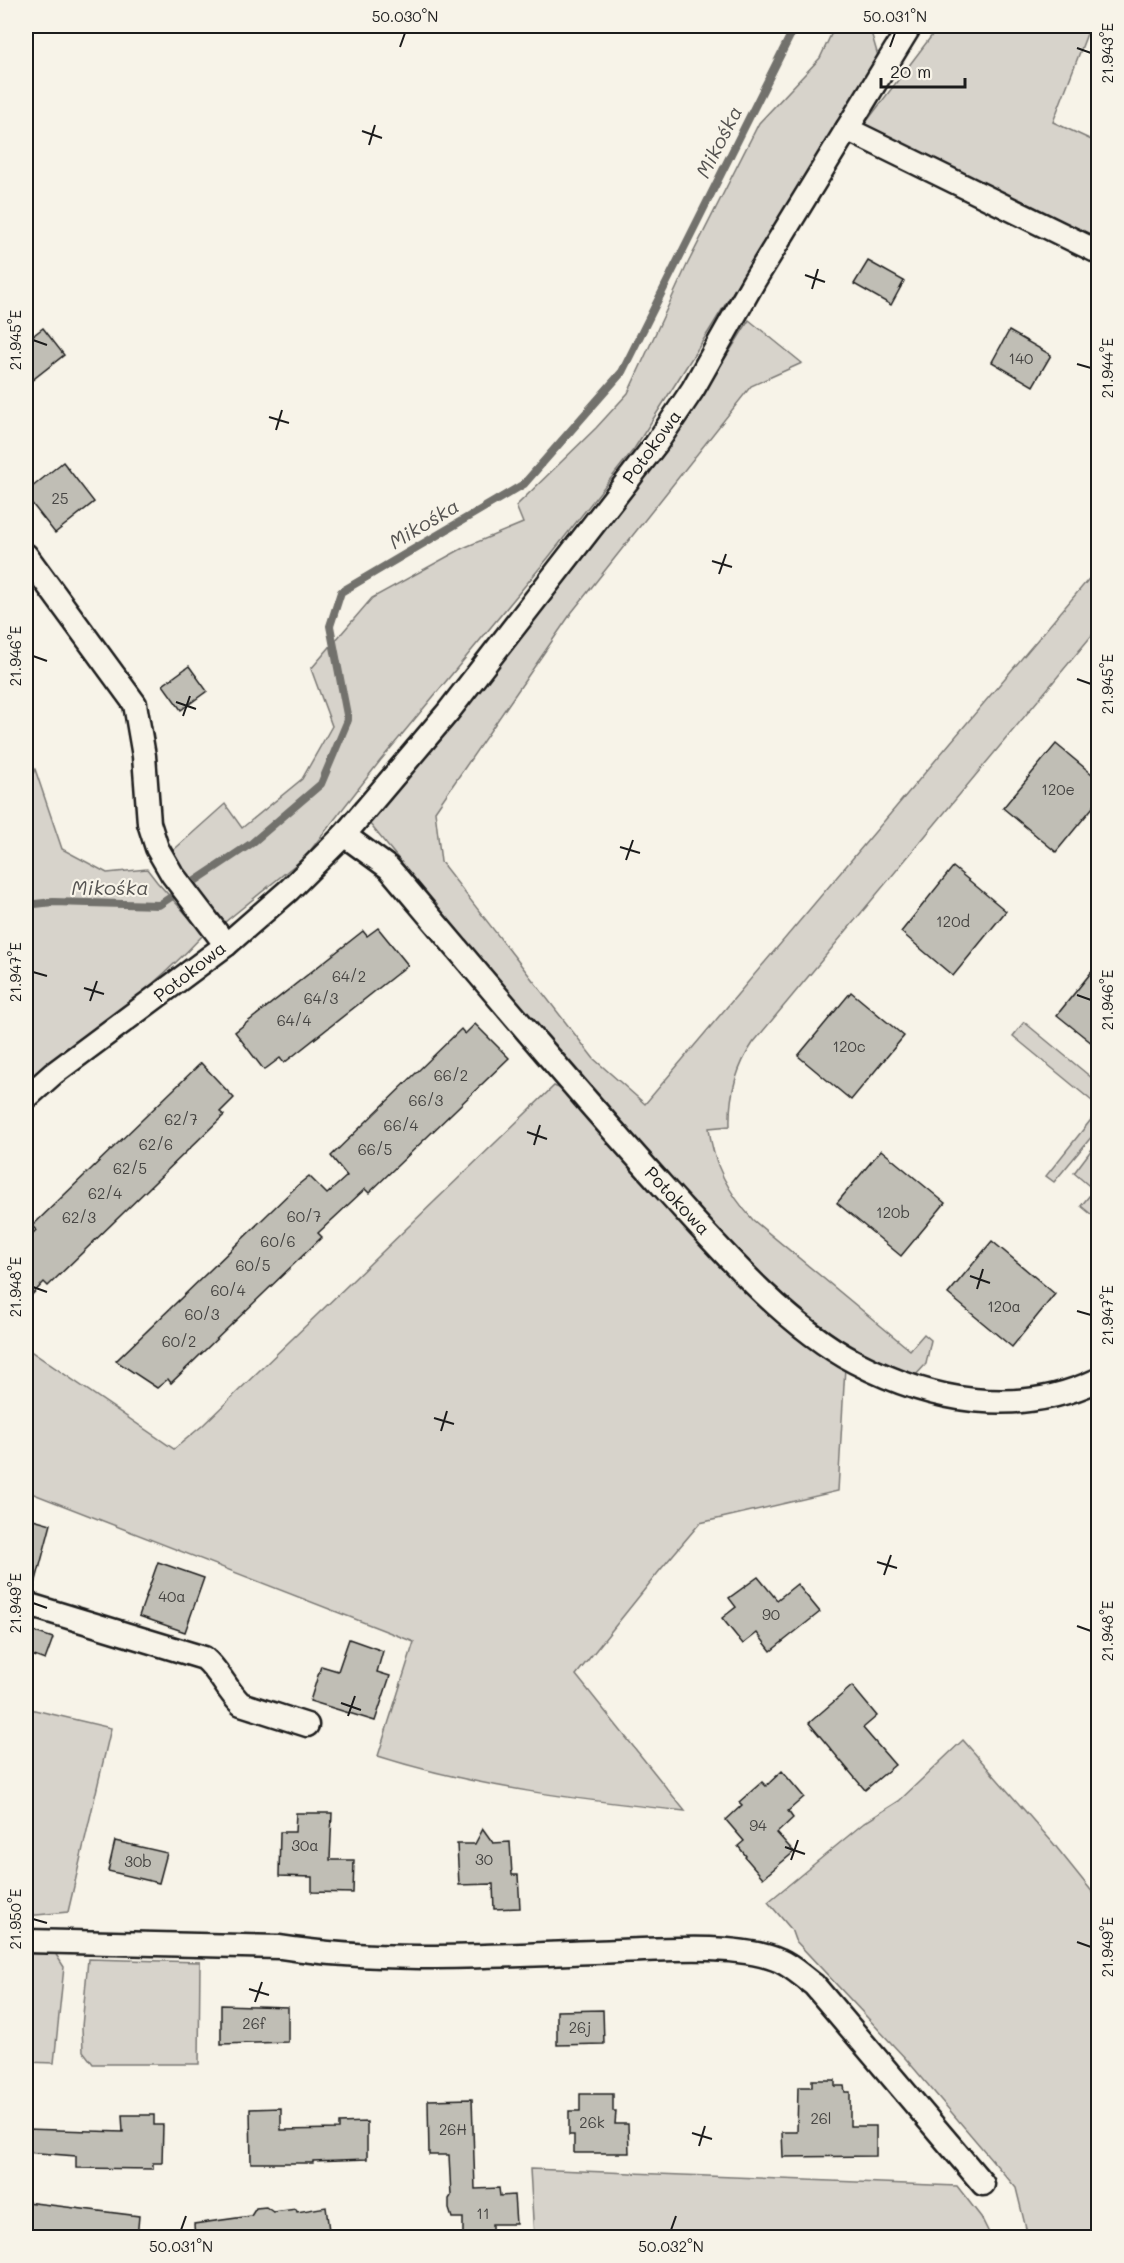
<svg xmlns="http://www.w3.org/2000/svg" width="1124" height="2263" font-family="Mali,sans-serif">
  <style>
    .green { fill: #d7d3cb; stroke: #7a7874; stroke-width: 1.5 }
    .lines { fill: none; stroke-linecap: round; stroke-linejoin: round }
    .stream { stroke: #72716c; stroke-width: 8 }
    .building { fill: #c0beb5; stroke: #1c1c1c; stroke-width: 1.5 }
    .street-casing { stroke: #1c1c1c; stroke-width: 27 }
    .street { stroke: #f7f3e8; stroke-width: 22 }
    .ticks { fill: none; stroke: #1c1c1c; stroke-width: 2 }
    .labels { text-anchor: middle; stroke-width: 4.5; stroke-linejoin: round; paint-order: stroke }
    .number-label { font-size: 15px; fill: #454442 }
    .street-label { font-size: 18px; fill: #1c1c1c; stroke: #f7f3e8 }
    .water-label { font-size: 20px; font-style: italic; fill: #565452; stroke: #f7f3e8 }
    .neatline { fill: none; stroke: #1c1c1c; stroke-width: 2 }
    .ticks-label { font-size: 15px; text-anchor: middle; fill: #1c1c1c }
  </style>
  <rect width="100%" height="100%" fill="#f7f3e8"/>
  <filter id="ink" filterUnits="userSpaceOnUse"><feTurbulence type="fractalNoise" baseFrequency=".0167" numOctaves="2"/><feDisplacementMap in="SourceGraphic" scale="12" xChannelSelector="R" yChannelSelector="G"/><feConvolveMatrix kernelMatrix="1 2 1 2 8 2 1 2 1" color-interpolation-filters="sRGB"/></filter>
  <g filter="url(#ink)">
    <g class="green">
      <polygon points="835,26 876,26 871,32 878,56 709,331 634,449 548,558 380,761 306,856 225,922 168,855 225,804 242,828 302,779 332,726 311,669 372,598 463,548 523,523 516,506 596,428 628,393 687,265 759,123 820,58"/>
      <polygon points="939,26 1090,26 1053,122 1098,143 1098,238 864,125"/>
      <path d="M 749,320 L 802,363 L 751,386 L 572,612 L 435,811 L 441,862 L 594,1059 L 645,1104 L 1098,568 L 1098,628 L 753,1043 C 736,1068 729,1095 730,1126 L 709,1128 C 713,1165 729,1193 753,1220 L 910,1350 L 924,1334 L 931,1340 L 926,1364 L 914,1377 C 892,1367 868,1359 849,1345 C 754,1282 674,1181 600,1096 C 522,1006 444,915 369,823 C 502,660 640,500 749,320 Z"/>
      <path d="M 26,756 L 35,769 L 62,849 L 107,873 L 147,869 L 157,882 L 204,934 C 151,991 88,1037 26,1083 Z"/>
      <polygon points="1024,1022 1098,1083 1098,1106 1013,1036"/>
      <path d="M 554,1086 L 564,1090 L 723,1270 L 789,1328 L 845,1367 L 838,1491 L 700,1523 L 661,1569 L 576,1675 L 685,1811 C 581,1800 478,1788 378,1756 L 414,1642 L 26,1491 L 26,1348 L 174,1449 L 202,1426 Z"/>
      <polygon points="1098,1111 1098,1129 1054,1182 1046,1176"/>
      <polygon points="1098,1141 1098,1220 1081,1206 1094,1190 1074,1173"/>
      <polygon points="26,1708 111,1728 68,1912 26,1916"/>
      <polygon points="963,1740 1053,1843 1098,1899 1098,2219 1091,2237 1028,2237 1016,2188 906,2059 795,1940 791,1929 768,1902 864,1823 899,1801"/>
      <polygon points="26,1953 55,1953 64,1967 54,2063 26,2062"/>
      <polygon points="88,1959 200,1962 199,2064 93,2064 83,2051 82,2027"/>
      <polygon points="530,2169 957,2186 981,2217 991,2237 534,2237"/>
    </g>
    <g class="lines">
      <polyline class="stream" points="26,905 53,902 159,905 252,843 321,784 348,720 330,626 341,592 524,484 622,372 795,26"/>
    </g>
    <g class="building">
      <polygon points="868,261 904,281 891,305 854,284"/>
      <polygon points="43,328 64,355 26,385 26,341"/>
      <polygon points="1009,331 1051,355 1033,386 992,362"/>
      <polygon points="63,462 94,502 55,533 26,496 26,492"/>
      <polygon points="189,666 207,691 181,710 163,685"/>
      <polygon points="1056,744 1098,779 1098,801 1056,852 1003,808"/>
      <polygon points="953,867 1006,911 953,976 901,932"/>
      <polygon points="378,928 408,965 284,1063 280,1058 264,1070 235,1032 363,931 367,936"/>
      <polygon points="1098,964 1098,1048 1057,1015"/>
      <polygon points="851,992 904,1036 851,1100 798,1056"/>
      <polygon points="475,1024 509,1058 369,1193 365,1189 318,1233 322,1237 171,1383 168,1379 157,1388 116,1361 298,1185 309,1176 327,1194 347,1176 331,1156 461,1029 465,1034"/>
      <polygon points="201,1063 234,1098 220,1112 224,1115 48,1286 44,1282 26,1301 26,1240 36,1230 32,1226"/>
      <polygon points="881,1150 945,1203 901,1256 837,1203"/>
      <polygon points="992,1241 1055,1294 1012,1347 948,1294"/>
      <polygon points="26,1517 51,1524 33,1592 26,1591"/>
      <polygon points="158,1562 204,1578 185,1632 139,1616"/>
      <polygon points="758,1577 777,1600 797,1584 820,1612 771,1651 757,1633 743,1644 722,1618 736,1607 729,1598"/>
      <polygon points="26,1629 53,1638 45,1660 26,1653"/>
      <polygon points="349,1639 383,1651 377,1672 390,1676 375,1721 310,1701 321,1666 338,1671"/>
      <polygon points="852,1686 877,1716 863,1728 895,1765 865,1790 809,1723"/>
      <polygon points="782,1771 804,1797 788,1811 793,1818 777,1833 794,1852 763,1878 745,1857 746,1856 738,1846 744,1841 726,1820 742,1805 739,1802 762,1782 766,1786"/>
      <polygon points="296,1813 332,1813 330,1860 354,1860 353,1893 312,1892 312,1877 279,1876 280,1832 295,1832"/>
      <polygon points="483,1829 493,1843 510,1842 512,1875 518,1875 520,1908 494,1909 493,1884 459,1885 457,1844 475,1844"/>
      <polygon points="115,1841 167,1853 159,1883 108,1871"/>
      <polygon points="221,2005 288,2007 288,2042 221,2044"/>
      <polygon points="603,2010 604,2044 557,2045 557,2011"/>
      <polygon points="812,2080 835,2080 835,2086 844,2086 845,2092 850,2092 850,2126 876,2126 876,2156 783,2157 782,2132 797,2132 798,2087 812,2087"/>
      <polygon points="580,2094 613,2094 613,2111 616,2111 615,2124 628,2124 629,2153 574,2153 574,2135 569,2135 569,2111 580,2111"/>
      <polygon points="472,2099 475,2189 499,2188 500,2196 514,2195 516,2224 492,2224 492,2234 463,2235 463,2218 452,2218 449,2209 449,2199 451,2196 449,2155 429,2155 428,2100"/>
      <polygon points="281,2108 281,2130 339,2129 339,2123 367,2122 367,2159 313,2161 313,2163 251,2163 250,2109"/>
      <polygon points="122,2115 154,2115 154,2125 163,2125 162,2163 153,2163 153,2169 76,2168 76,2156 26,2152 26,2129 123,2132"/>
      <polygon points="26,2202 139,2216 137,2238 26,2238"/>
      <polygon points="266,2207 273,2212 296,2209 297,2212 326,2207 330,2238 195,2238 194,2224 251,2216 256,2208"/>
    </g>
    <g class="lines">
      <g class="street-casing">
        <g id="street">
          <polyline points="847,129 1098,252"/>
          <polyline points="26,555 135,704 144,756 149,823 157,848 172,874 226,945"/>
          <path d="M 344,835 L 389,868 C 481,977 572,1086 668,1192 C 720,1249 786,1326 855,1362 C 932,1402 1018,1418 1098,1380"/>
          <polyline points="26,1098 53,1074 226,945 289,890 344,835 448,712 656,444 693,389 754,281 910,26"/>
          <path d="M 26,1604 L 204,1658 C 220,1671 226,1690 241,1704 L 307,1725"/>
          <path d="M 26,1941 L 280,1947 C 383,1963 490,1956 594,1952 C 645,1951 735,1941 780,1961 C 792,1966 803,1977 814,1985 L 983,2184"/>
        </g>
      </g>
      <use href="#street" class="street"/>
    </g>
  </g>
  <path class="ticks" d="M 400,47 L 405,33M 890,47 L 895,33M 1077,48 L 1091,53M 362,131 L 382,138M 369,145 L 375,125M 805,275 L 825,282M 812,289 L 818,269M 33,340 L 47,345M 1077,364 L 1091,368M 269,417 L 289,423M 276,430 L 282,410M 712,561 L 732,567M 719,574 L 726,554M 33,656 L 47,661M 1077,679 L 1091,684M 176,702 L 196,709M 183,716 L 190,696M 620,847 L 640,853M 626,860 L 633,840M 33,972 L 47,976M 84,988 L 104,994M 1077,995 L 1091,1000M 90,1001 L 97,981M 527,1132 L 547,1139M 534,1145 L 540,1125M 970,1276 L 990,1283M 33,1287 L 47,1292M 977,1289 L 983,1269M 1077,1311 L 1091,1315M 434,1418 L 454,1424M 441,1431 L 447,1411M 877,1562 L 897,1568M 884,1575 L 891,1555M 33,1603 L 47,1608M 1077,1626 L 1091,1631M 341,1703 L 361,1710M 348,1716 L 355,1696M 785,1847 L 805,1854M 791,1860 L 798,1840M 33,1919 L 47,1923M 1077,1942 L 1091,1947M 249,1989 L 269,1995M 255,2002 L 262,1982M 692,2133 L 712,2139M 699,2146 L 705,2126M 181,2230 L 186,2216M 671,2230 L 676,2216"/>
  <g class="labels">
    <g class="number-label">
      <text x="1021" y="364">140</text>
      <text x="60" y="504">25</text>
      <text x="1058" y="795">120e</text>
      <text x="953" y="927">120d</text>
      <text x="349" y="982">64/2</text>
      <text x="321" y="1004">64/3</text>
      <text x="294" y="1026">64/4</text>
      <text x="849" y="1052">120c</text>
      <text x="451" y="1081">66/2</text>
      <text x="426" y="1106">66/3</text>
      <text x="181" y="1125">62/7</text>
      <text x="401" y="1131">66/4</text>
      <text x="156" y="1150">62/6</text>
      <text x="375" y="1155">66/5</text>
      <text x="130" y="1174">62/5</text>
      <text x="105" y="1199">62/4</text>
      <text x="893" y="1218">120b</text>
      <text x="304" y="1222">60/7</text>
      <text x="79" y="1223">62/3</text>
      <text x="278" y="1247">60/6</text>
      <text x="253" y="1271">60/5</text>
      <text x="228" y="1296">60/4</text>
      <text x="1004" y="1312">120a</text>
      <text x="202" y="1320">60/3</text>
      <text x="179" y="1347">60/2</text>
      <text x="172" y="1602">40a</text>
      <text x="771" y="1620">90</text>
      <text x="758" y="1831">94</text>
      <text x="305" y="1851">30a</text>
      <text x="484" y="1865">30</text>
      <text x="138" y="1867">30b</text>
      <text x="254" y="2029">26f</text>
      <text x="580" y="2033">26j</text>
      <text x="821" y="2124">26l</text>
      <text x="592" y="2128">26k</text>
      <text x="453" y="2135">26H</text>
      <text x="483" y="2219">11</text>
    </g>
    <g class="street-label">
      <text transform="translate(652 447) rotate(-54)" y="6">Potokowa</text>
      <text transform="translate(190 972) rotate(-38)" y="6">Potokowa</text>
      <text transform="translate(677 1201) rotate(47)" y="6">Potokowa</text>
    </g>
    <g class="water-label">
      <text transform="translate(719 142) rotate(-63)" y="7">Mikośka</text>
      <text transform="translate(424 524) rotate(-31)" y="7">Mikośka</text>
      <text x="110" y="895">Mikośka</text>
    </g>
  </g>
  <rect width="1124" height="2263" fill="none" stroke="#f7f3e8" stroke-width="66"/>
  <path d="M881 78v9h84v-9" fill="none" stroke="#1c1c1c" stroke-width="3"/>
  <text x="890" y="78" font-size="18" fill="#1c1c1c" stroke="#f7f3e8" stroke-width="4.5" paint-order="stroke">20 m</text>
  <rect x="33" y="33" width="1058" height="2197" class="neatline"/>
  <g class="ticks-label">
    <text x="405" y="22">50.030°N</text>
    <text x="895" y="22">50.031°N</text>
    <text transform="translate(1108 53) rotate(-90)" y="5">21.943°E</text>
    <text transform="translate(16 340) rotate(-90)" y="5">21.945°E</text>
    <text transform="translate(1108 368) rotate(-90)" y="5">21.944°E</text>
    <text transform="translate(16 656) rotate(-90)" y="5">21.946°E</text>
    <text transform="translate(1108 684) rotate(-90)" y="5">21.945°E</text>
    <text transform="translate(16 972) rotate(-90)" y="5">21.947°E</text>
    <text transform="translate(1108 1000) rotate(-90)" y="5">21.946°E</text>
    <text transform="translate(16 1287) rotate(-90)" y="5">21.948°E</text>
    <text transform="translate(1108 1315) rotate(-90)" y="5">21.947°E</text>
    <text transform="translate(16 1603) rotate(-90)" y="5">21.949°E</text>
    <text transform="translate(1108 1631) rotate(-90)" y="5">21.948°E</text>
    <text transform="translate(16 1919) rotate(-90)" y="5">21.950°E</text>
    <text transform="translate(1108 1947) rotate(-90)" y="5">21.949°E</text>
    <text x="181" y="2252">50.031°N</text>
    <text x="671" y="2252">50.032°N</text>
  </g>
</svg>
